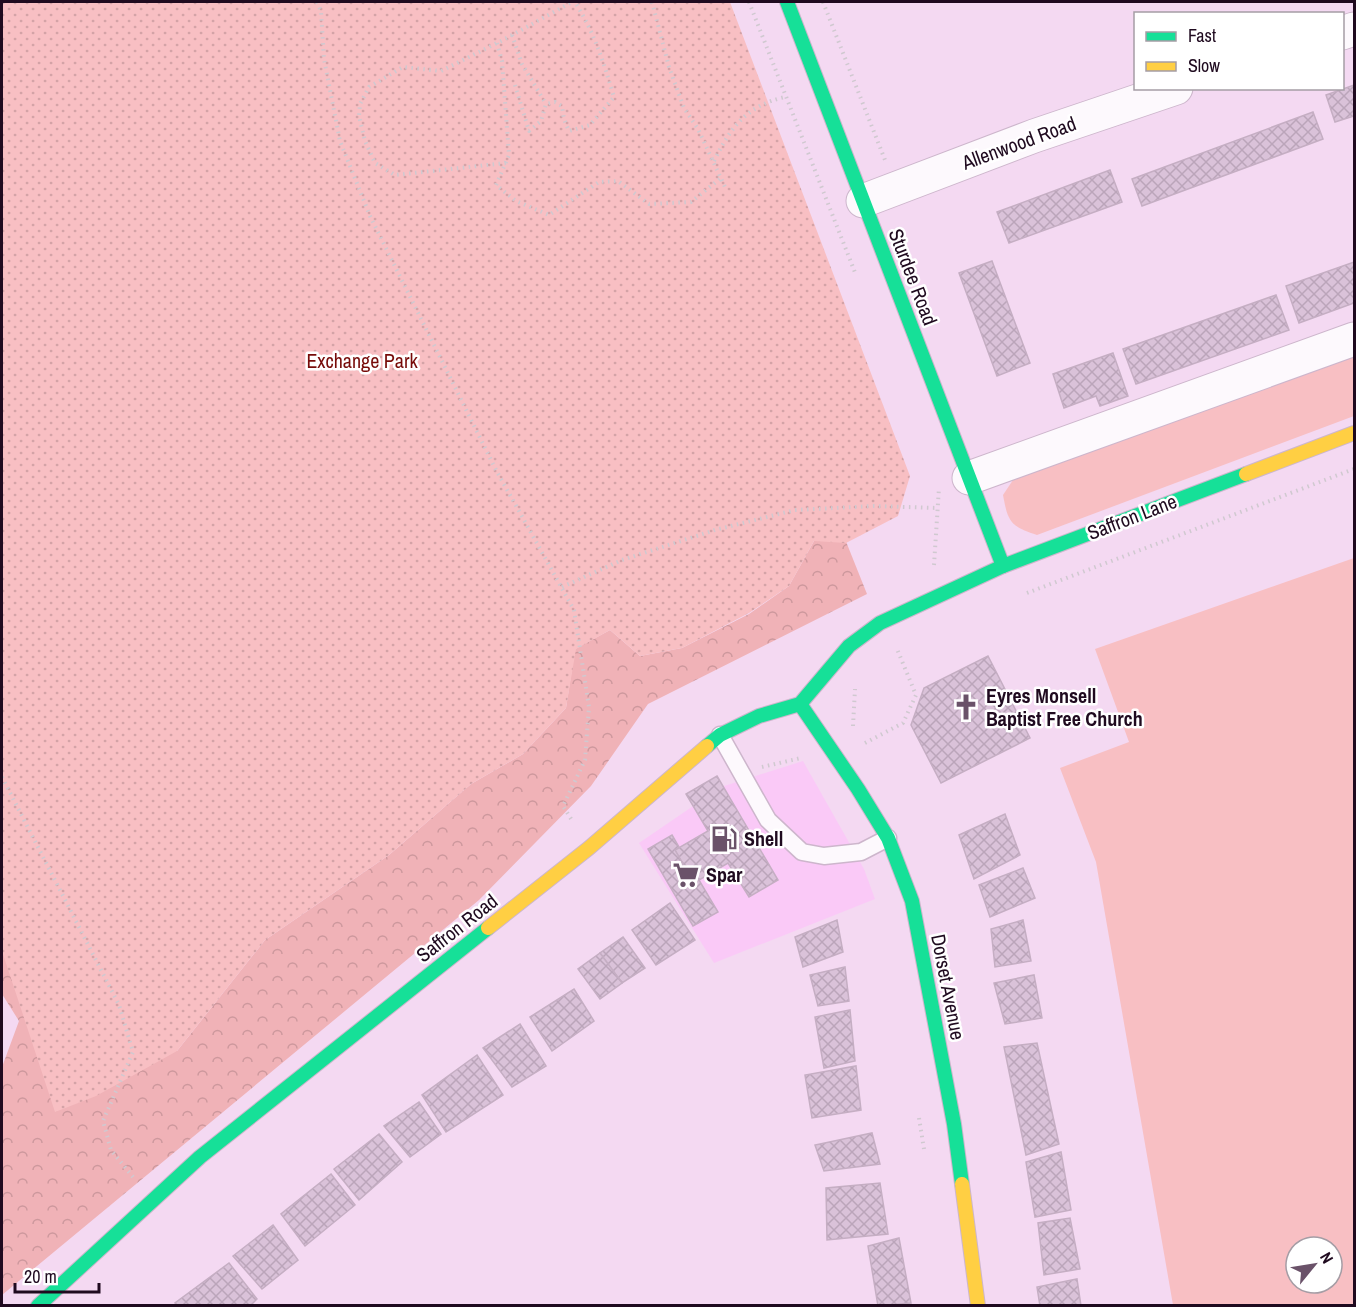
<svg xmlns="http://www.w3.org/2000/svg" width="1356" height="1307" font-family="'Archivo Narrow',sans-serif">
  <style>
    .built { fill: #fac9f7 }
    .grass { fill: #f8bfc3; fill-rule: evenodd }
    .forest { fill: url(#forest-crowns) }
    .park { fill: url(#park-dots) }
    .building { fill: url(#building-cross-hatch); stroke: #c5aec3; stroke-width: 1.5 }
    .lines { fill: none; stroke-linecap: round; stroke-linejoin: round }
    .lane-casing { stroke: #cdb6cc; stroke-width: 19 }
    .street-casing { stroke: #cdb6cc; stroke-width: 35 }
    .fast-casing { stroke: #cdb6cc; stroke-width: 16 }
    .slow-casing { stroke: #cdb6cc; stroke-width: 16 }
    .path { stroke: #d0c9d0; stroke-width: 4; stroke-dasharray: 1.5 4.5; stroke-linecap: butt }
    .lane { stroke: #fdf9fd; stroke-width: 16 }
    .street { stroke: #fdf9fd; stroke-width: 33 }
    .fast { stroke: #16e098; stroke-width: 14 }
    .slow { stroke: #ffcf43; stroke-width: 14 }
    .labels { text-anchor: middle; stroke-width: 5; stroke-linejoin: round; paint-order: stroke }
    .street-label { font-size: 20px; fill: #1f0a1f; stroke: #fff }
    .park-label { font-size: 20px; fill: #770b09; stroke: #fff }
    .poi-label { font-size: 20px; font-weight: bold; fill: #1f0a1f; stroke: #fff; text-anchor: start }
  </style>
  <defs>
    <pattern id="forest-crowns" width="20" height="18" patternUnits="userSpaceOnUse" patternTransform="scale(1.5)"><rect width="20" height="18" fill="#f0b2b7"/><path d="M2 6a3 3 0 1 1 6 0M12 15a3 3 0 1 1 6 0" fill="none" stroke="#cd989d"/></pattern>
    <pattern id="park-dots" width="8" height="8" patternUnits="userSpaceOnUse" patternTransform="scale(1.5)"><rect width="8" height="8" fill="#f8bfc3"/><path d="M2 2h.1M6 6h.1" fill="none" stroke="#d4a3a7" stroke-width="1.8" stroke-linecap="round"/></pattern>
    <pattern id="building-cross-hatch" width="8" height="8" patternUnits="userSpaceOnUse" patternTransform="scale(1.5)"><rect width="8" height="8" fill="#dac2d9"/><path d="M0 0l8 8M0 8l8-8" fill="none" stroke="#bba5ba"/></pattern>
  </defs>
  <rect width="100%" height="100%" fill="#f4d9f2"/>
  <polygon class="built" points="803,761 864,869 875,899 714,963 639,843 721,787"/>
  <g class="grass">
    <path d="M 1354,352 L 1354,416 L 1037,535 C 1010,526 1008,522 1003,495 L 1015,477 Z"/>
    <path d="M 1354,558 L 1354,1305 L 1173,1305 L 1096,862 L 1060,768 L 1129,742 L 1095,649 ZM 1296,1247 L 1332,1247 L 1332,1283 L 1296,1283 Z"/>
  </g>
  <polygon class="forest" points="843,534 867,594 648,704 591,786 479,900 2,1295 2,1067 19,1021 2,994 2,836 177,1051 265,940 389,855 471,784 523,754 566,708 575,649 610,630 640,656 682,648 749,614 789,586 814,541"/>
  <polygon class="park" points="2,2 730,2 910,476 898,516 846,543 814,541 789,586 749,613 682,648 640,656 610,630 576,649 566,708 523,754 471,784 389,855 265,940 177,1051 96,1096 55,1112 2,951"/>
  <g class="building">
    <polygon points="1354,85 1354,116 1335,122 1326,95"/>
    <polygon points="1313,112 1323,139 1142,206 1132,179"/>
    <polygon points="1110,170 1122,202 1009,243 997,212"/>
    <polygon points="992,261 1030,363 997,376 959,273"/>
    <polygon points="1354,262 1354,303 1299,323 1286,286"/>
    <polygon points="1276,295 1289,330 1136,384 1123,349"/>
    <polygon points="1113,353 1128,396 1100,406 1096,396 1064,408 1053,374"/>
    <polygon points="988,656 1030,738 941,783 911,725 924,688"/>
    <polygon points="717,776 778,880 749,897 728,863 694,883 675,850 708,831 686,794"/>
    <polygon points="1005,814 1020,855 974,879 959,835"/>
    <polygon points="672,835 679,847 675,850 694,883 699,880 718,912 693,926 648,849"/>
    <polygon points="1023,868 1035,898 990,917 979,885"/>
    <polygon points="670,903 695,940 656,965 632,930"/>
    <polygon points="837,920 843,952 803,967 795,937"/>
    <polygon points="1023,920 1031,961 995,967 991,929"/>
    <polygon points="623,937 645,968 622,983 600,953"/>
    <polygon points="600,953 622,983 600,999 578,969"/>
    <polygon points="845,967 849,1001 818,1006 810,975"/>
    <polygon points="1034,975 1042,1018 1005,1024 994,983"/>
    <polygon points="574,989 594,1021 552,1051 530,1017"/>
    <polygon points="850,1010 855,1061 824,1068 815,1017"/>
    <polygon points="520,1024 546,1066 512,1087 483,1048"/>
    <polygon points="1037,1043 1059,1144 1026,1155 1004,1047"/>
    <polygon points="477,1055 503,1095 446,1132 422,1095"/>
    <polygon points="856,1066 861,1110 812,1118 805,1075"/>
    <polygon points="419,1102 441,1134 410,1157 384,1126"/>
    <polygon points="872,1133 880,1164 824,1171 815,1145"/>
    <polygon points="379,1134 402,1162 359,1200 334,1169"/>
    <polygon points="1061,1152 1071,1210 1035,1217 1026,1162"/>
    <polygon points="331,1174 355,1205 305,1246 281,1214"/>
    <polygon points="880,1183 888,1234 827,1240 826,1188"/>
    <polygon points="1070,1218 1080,1269 1044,1275 1038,1223"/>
    <polygon points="273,1225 298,1260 262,1289 233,1256"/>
    <polygon points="899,1238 911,1303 878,1306 868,1246"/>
    <polygon points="229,1263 257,1299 250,1306 177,1306 175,1303"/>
    <polygon points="1077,1279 1081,1306 1040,1306 1037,1287"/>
  </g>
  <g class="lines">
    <g class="lane-casing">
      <polyline id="lane" points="720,735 768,820 802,852 824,856 861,852 888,838"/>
    </g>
    <g class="street-casing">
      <g id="street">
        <polyline points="1342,33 1354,29"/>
        <polyline points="863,201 1034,136 1176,88"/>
        <polyline points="969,478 1354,339"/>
      </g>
    </g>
    <g class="fast-casing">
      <g id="fast">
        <polyline points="787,2 1003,566"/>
        <polyline points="800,704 858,789 888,838 912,901 954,1124 962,1184"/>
        <polyline points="707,746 720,735 759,716 800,704 849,646 880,623 1003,566 1246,474"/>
        <polyline points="38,1306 200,1157 488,928"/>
      </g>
    </g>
    <g class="slow-casing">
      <g id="slow">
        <polyline points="1246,474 1354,433"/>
        <polyline points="488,928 589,848 707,746"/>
        <polyline points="962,1184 978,1306"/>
      </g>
    </g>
    <g class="path">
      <polyline points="317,2 321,11 324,59 340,141 370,216 495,468 574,610 589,707 585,760 563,806 573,822"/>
      <polyline points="652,2 669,67 684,108 698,129 725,187"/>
      <polyline points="749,2 856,275"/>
      <polyline points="823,2 885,160"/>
      <polyline points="512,35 522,64 546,104"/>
      <polyline points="497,43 502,61 509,155 496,185 516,201 549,215 599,182 618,181 649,204 691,202 721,178"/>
      <path d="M 515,85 L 529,131 L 541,121 L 546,104 L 555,102 L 562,106 L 564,119 L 569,131 L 590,125 L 614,97 C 603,61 595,34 575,2"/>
      <path d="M 714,161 C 731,127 746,106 785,97"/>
      <polyline points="506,163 395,175 375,163 365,141 359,116 360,104 369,87 403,67 441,71 503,40 572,2"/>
      <polyline points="934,565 939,488"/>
      <polyline points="562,587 622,560 715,530 795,510 874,506 938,508"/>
      <polyline points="1027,593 1354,469"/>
      <polyline points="853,726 855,689"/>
      <polyline points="865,743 903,723 916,695 897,649"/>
      <polyline points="762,767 801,758"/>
      <polyline points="2,777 119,1005 133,1052 103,1121 111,1150 133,1177"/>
      <polyline points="919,1118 924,1149"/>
    </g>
    <use href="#lane" class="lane"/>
    <use href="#street" class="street"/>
    <use href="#fast" class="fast"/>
    <use href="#slow" class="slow"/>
  </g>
  <defs>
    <g id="church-bare" transform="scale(2.07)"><path d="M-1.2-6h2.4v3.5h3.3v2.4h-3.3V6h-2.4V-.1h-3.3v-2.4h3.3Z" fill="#6a5269" stroke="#fff" stroke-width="2.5" paint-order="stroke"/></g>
    <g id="fuel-bare" transform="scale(2.07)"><path d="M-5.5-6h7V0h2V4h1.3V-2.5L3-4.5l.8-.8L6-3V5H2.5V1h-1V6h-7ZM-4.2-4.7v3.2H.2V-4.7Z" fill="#6a5269" stroke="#fff" stroke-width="2.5" paint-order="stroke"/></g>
    <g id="supermarket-bare" transform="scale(2.07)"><path d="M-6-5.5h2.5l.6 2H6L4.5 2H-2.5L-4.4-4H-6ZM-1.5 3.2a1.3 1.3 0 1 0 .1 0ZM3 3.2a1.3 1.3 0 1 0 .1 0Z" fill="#6a5269" stroke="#fff" stroke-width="2.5" paint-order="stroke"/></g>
  </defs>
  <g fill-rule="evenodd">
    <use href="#church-bare" x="966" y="707"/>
    <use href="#fuel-bare" x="724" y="839"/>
    <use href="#supermarket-bare" x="686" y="875"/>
  </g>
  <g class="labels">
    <g class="street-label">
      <text transform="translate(1019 143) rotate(-20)" y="7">Allenwood Road</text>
      <text transform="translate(913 277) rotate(69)" y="7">Sturdee Road</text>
      <text transform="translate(1132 517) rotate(-21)" y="7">Saffron Lane</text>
      <text transform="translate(457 928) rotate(-38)" y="7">Saffron Road</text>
      <text transform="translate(948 987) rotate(79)" y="7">Dorset Avenue</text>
    </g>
    <g class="park-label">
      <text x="362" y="368">Exchange Park</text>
    </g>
    <g class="poi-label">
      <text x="986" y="703">Eyres Monsell<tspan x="986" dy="23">Baptist Free Church</tspan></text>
      <text x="744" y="846">Shell</text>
      <text x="706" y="882">Spar</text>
    </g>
  </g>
  <rect width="1356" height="1307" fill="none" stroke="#1f0a1f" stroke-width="6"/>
  <rect x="1134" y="12" width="210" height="78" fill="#ffffff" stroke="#a59da5" stroke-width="1.5"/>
  <rect x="1146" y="32" width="30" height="9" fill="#16e098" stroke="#a59da5" stroke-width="1.5"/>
  <text x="1188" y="42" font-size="18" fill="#1f0a1f">Fast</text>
  <rect x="1146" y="62" width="30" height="9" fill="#ffcf43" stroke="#a59da5" stroke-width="1.5"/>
  <text x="1188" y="72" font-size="18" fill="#1f0a1f">Slow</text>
  <g transform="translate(1314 1265) rotate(60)"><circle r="28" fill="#ffffff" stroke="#a59da5" stroke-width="1.5"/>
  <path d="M0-4.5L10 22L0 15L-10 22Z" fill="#6a5269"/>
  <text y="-9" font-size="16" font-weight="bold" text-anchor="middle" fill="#1f0a1f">N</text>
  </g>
  <path d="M15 1283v9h84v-9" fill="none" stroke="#1f0a1f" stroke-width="3"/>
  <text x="24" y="1283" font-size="18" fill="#1f0a1f" stroke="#ffffff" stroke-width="4.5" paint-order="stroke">20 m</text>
</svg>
